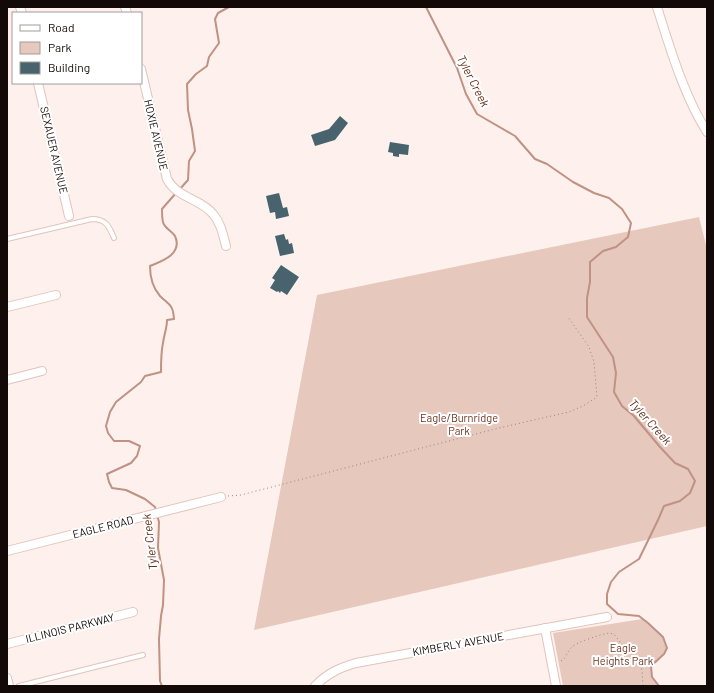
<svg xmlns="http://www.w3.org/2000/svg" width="714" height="693" font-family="Barlow,sans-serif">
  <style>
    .green { fill: #e7c8bd }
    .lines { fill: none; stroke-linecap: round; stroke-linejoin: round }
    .stream { stroke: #bf9284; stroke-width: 2 }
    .building { fill: #49636e }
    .lane-casing { stroke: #e1c4ba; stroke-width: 6 }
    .street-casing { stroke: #e1c4ba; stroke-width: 10 }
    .path { stroke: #928683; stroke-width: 1; stroke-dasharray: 1 3; stroke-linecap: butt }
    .lane { stroke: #fff; stroke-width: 4 }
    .street { stroke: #fff; stroke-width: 8 }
    .labels { text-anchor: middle; stroke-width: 4; stroke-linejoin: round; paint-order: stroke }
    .street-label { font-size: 11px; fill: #130907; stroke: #fff }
    .park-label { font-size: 11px; fill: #6d331f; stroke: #fff }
    .water-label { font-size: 12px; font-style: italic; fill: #69301c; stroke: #fff }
  </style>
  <rect width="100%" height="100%" fill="#fef1ed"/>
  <g class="green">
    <polygon points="699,217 707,249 707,526 254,630 317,295"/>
    <polygon points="642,619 663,637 667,648 658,661 652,666 652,677 659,686 563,686 553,633"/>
  </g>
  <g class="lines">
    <g class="stream">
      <polyline points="426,7 457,68 466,94 477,114 515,136 535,159 547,164 573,182 594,193 609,198 622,209 631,223 628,237 616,247 603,251 590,262 590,282 587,298 587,317 613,357 616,373 614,392 622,406 634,416 660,447 675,463 688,469 695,481 690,493 680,501 664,506 658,520 639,559 619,572 611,582 607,594 607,604 618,614 639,616 648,623 663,637 667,648 664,654 651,666 652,677 659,686"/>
      <polyline points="179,190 188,180 189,161 195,151 192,129 188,110 187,84 196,74 207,66 209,57 219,43 215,19 218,13 229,7"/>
      <path d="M 156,510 L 155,507 L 145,499 L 126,490 L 112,488 L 109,482 L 107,474 L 131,463 L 137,456 L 140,446 L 129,441 L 114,441 L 108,433 L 106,426 L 110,412 L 116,402 L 141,382 L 145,376 L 161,372 C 161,362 161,352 163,343 C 164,335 167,328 167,320 L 174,319 C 173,304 169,305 160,296 C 152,287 150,277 150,266 C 162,261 183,254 175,236 C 172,231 164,228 163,222 C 162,218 162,213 162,209 L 176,193"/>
      <polyline points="157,515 159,522 158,548 164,580 163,605 161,616 159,639 160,681 162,686"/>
    </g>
  </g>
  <g class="building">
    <polygon points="340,116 348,123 335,140 315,146 311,135 329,129"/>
    <polygon points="390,142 409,145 408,155 399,154 399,157 393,156 393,153 388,152"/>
    <polygon points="279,193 283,208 287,207 289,216 276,219 275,212 270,213 266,196"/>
    <polygon points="284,234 286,240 288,239 289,244 292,243 294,253 280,256 275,236"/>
    <polygon points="281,265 299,277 287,295 281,291 280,293 278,291 277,292 270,288 275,280 272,278"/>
  </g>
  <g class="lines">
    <g class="lane-casing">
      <g id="lane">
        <path d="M 7,239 L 92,219 C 106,219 109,226 114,238"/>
        <polyline points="19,686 143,655"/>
      </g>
    </g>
    <g class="street-casing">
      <g id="street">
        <polyline points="20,7 22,13"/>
        <polyline points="125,7 127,13"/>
        <path d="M 657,7 C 670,48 684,96 707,132"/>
        <path d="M 141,69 L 167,179 C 178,199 200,198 213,214 C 221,223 223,235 226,246"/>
        <polyline points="38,83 69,216"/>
        <polyline points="7,307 56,295"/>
        <polyline points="7,380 42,371"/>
        <polyline points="7,551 221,497"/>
        <polyline points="545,628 556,686"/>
        <polyline points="7,644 133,612"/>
        <polyline points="7,678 9,686"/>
        <path d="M 315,686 C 328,673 339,668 356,663 L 607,617"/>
      </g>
    </g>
    <g class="path">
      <polyline points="228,496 241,495 499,428 569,412 583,406 597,397 594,362 589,347 568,317"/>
      <path d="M 561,661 C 567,658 567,651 572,647 C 577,642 597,636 604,634 L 609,633 L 614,634 L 623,646 L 640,662 L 642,671 L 643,686"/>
    </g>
    <use href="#lane" class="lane"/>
    <use href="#street" class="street"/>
  </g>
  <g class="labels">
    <g class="street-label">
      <text transform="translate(156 135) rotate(77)" y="4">HOXIE AVENUE</text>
      <text transform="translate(54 150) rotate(77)" y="4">SEXAUER AVENUE</text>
      <text transform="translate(103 527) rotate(-14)" y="4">EAGLE ROAD</text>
      <text transform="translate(70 628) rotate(-14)" y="4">ILLINOIS PARKWAY</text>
      <text transform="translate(458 644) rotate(-10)" y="4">KIMBERLY AVENUE</text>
    </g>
    <g class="park-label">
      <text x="459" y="422">Eagle/Burnridge<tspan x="459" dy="13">Park</tspan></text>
      <text x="623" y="652">Eagle<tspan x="623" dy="13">Heights Park</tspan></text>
    </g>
    <g class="water-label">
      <text transform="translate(473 81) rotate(63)" y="4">Tyler Creek</text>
      <text transform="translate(650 422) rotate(48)" y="4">Tyler Creek</text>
      <text transform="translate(150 542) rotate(-97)" y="4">Tyler Creek</text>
    </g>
  </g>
  <rect width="714" height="693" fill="none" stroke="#130907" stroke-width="16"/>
  <rect x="12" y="12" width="130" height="72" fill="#ffffff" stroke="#a19d9c"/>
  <rect x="20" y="25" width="20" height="6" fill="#ffffff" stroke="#a19d9c"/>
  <text x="48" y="32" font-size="12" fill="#130907">Road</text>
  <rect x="20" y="42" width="20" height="12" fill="#e7c8bd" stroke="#a19d9c"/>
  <text x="48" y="52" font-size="12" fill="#130907">Park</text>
  <rect x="20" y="62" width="20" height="12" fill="#49636e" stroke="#a19d9c"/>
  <text x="48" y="72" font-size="12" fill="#130907">Building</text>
</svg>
